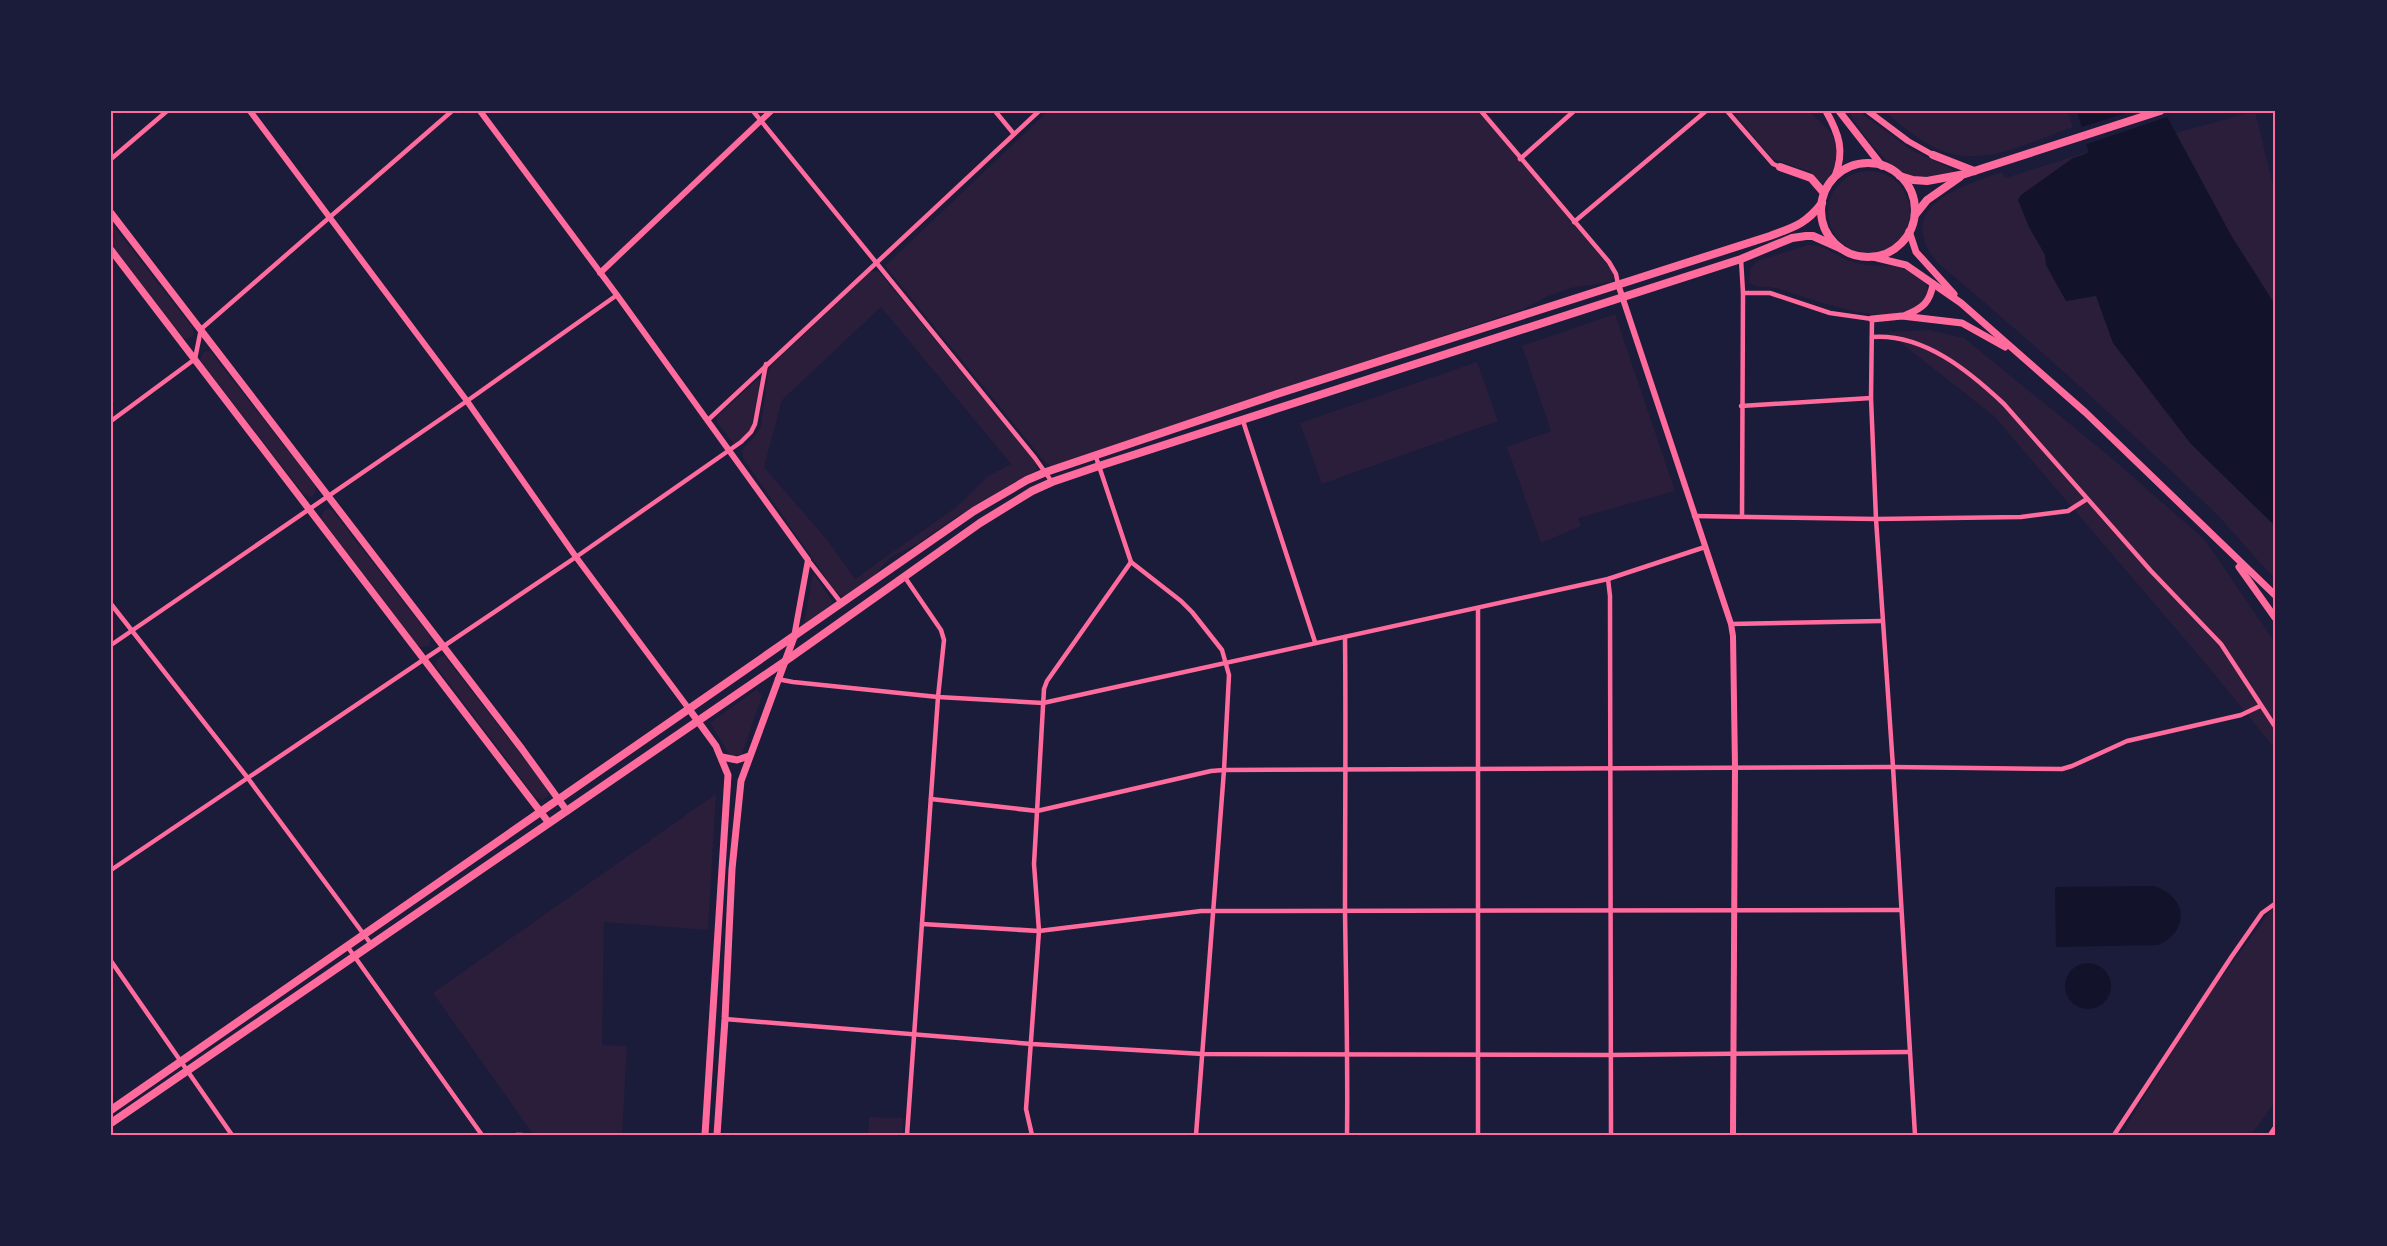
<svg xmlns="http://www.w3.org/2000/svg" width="2387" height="1246" font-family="'Space Grotesk',sans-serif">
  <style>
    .green { fill: #2a1e3b; fill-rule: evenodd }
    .water { fill: #12122b }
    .pier { fill: #1b1b3a }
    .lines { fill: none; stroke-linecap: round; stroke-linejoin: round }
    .minor { stroke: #ff6b9d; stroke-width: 4.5 }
    .tertiary { stroke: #ff6b9d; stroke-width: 6 }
    .secondary { stroke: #ff6b9d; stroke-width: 7 }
    .primary { stroke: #ff6b9d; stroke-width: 8 }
    .motorway { stroke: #ff6b9d; stroke-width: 8 }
    .neatline { fill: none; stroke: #ff6b9d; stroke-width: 2 }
  </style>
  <rect width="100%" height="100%" fill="#1b1b3a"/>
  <g class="green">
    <polygon points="1048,111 1479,111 1612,270 1615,278 1611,282 1571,288 1546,297 1526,308 1057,466 1051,466 1045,462 885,266"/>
    <path d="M 1732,111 L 1808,111 C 1838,137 1850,149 1824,186 L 1811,172 L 1773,159 Z"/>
    <path d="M 1848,111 L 1858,111 L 1911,150 L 1956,171 C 1946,174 1935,178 1924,178 C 1891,177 1864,136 1848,111 Z"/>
    <path d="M 1883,111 L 2067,111 L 2073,127 C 2035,140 1989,165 1949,153 C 1924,146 1903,126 1883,111 Z"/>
    <polygon points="2255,111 2276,197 2276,363 2151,140"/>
    <path d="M 2085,153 L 2093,203 L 2276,439 L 2276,579 C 2253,557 2234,531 2211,509 C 2123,424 2031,341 1937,262 C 1892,207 1961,186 2002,172 L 2005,178 Z"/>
    <circle cx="1869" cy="212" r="41"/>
    <polygon points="111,223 192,327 194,334 192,337 185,339 181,337 111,245"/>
    <path d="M 1808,245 C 1827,245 1839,259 1856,263 C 1884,270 1889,258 1919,277 C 1926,282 1929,288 1928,297 C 1924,301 1919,307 1914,309 C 1880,327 1813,299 1779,289 C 1769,285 1757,290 1749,282 L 1751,267 L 1757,261 Z"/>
    <path d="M 875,271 L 879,272 L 1036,462 L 1037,470 L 956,517 L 919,543 L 891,557 L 864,586 L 845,597 L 840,595 L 832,587 L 743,458 L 742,450 L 756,435 L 761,426 L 768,373 L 772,365 L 870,272 ZM 881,307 L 1011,464 L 988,476 L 959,505 L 855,579 L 828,541 L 764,467 L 782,400 Z"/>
    <polygon points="1615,314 1675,491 1578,518 1581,526 1541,543 1507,447 1551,431 1522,346"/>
    <polygon points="1929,330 1964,338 2108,455 2205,540 2276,644 2276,750 2206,664 1994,416 1887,332"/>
    <polygon points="207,351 210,351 315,485 316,492 311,497 304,495 200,360 203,353"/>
    <polygon points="1477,362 1498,421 1322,484 1300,423"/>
    <polygon points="758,379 760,382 751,427 748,433 734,444 717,422 718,415"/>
    <polygon points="328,509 331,509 429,635 431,639 429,646 421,647 418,646 321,518 324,511"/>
    <polygon points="813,573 834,604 804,624"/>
    <polygon points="441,656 445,657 547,788 549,795 543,800 536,798 435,665 438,658"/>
    <polygon points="757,689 762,696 742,754 731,757 710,723"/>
    <polygon points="716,794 708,930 604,922 602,1045 627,1046 622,1135 533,1134 433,993"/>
    <polygon points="2276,903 2276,1101 2251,1135 2121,1135 2198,1010"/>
    <polygon points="869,1117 903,1118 902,1135 868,1135"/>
  </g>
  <g class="water">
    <polygon points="2077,111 2164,111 2232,237 2276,306 2276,527 2191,444 2113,343 2096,296 2066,301 2046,265 2045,255 2029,227 2018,200 2021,195 2073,158 2089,153"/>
    <path d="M 2154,886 C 2188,897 2190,931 2158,945 L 2056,947 L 2055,887 Z"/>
    <circle cx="2088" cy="986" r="23"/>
  </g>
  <polygon class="pier" points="2132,111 2167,111 2170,116 2084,145 2079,128"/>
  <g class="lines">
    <g class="minor">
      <polyline points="753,111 1035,458 1052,482"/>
      <polyline points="995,111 1014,134"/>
      <polyline points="1481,111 1609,262 1616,274 1618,284"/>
      <polyline points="1727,111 1773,164 1780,167"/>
      <polyline points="111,159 167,111"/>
      <polyline points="1520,159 1574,111"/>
      <polyline points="1574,222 1706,111"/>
      <polyline points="1741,259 1743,293 1742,517"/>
      <polyline points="1743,293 1770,293 1830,313 1872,319 1871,398 1876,519 1893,767 1915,1135"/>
      <path d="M 1872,337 C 1923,333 1969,371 2004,404 L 2151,571 L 2221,644 L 2276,728"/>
      <polyline points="1741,406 1871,398"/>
      <polyline points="708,420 1039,111"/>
      <polyline points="111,421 195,359 201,329 452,111"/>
      <polyline points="1243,421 1315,642"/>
      <polyline points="1096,457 1131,562 1181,601 1192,612 1222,650 1229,675 1224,770 1196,1135"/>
      <polyline points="1694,516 1876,519 2021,517 2068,511 2087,499"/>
      <polyline points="808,560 842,604"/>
      <polyline points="904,576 941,630 944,640 938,697 907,1135"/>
      <polyline points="1608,579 1610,596 1611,1135"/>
      <polyline points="111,604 247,777 371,944"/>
      <polyline points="1478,608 1478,1135"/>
      <polyline points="1731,624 1881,621"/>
      <path d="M 1345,637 C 1346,728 1345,819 1345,911 C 1346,986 1348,1060 1347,1135"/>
      <polyline points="111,645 467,401 617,295"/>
      <polyline points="777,679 793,682 938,697 1043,703 1608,579 1705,547"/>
      <polyline points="931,799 1037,811 1211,771 1224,770 1893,767 2062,769 2072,766 2127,741 2241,715 2260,706"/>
      <polyline points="111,870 576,557 741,442 751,432 755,424 766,364"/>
      <polyline points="922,924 1039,931 1201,911 1900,910"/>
      <polyline points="347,946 482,1135"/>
      <polyline points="111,961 232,1135"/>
      <polyline points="725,1019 1032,1044 1203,1054 1610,1055 1909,1052"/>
      <polyline points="516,1135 522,1135"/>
      <polyline points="1032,1135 1026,1109 1039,931 1034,864 1044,689 1047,681 1131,562"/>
      <polyline points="2114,1135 2232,956 2262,913 2276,903"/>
    </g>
    <g class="tertiary">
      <polyline points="250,111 467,401 576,557 689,709"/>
      <polyline points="480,111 617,295 808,560 794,637"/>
      <polyline points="1868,111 1908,141 1933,155"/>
      <polyline points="600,273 771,111"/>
      <polyline points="1618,284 1731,624 1733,636 1735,767 1733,1135"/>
    </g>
    <g class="secondary">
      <path d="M 1826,111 C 1839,134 1845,151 1835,176"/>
      <polyline points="1839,111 1882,166"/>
      <polyline points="111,213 522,749 567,811"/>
      <polyline points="1909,231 1916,252 1954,294"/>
      <polyline points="111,250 549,823"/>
      <polyline points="1873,257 1906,265 1961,303 2085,412 2276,596"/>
      <path d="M 1906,315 C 1923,308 1930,302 1933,284"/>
      <polyline points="1872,319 1902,316 1962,323 2005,347"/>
      <polyline points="2239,567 2276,619"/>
      <polyline points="689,709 716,746 728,775 705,1135"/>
      <polyline points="722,757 737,760 749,756"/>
      <polyline points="717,1135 725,1019 732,869 741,781 794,637"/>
    </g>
    <g class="primary">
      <polyline points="1933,155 1974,171"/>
      <circle cx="1868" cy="210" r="47"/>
      <polyline points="1780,167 1811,178 1824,193"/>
      <polyline points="1900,176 1913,180 1927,181 1965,174 2160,111"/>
      <polyline points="1915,215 1927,200 1960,177"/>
      <path d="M 111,1110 L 974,511 L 1027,480 L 1046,472 L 1277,394 L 1770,236 C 1794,227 1806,224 1822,203"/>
      <polyline points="111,1123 784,662 980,523 1032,491 1052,482 1099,466 1741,259 1792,238 1806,236 1813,236 1840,248"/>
    </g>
    <polyline class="motorway" points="2272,1135 2276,1129"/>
  </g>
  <rect width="2387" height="1246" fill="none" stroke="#1b1b3a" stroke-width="225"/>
  <rect x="112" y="112" width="2162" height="1022" class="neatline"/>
</svg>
